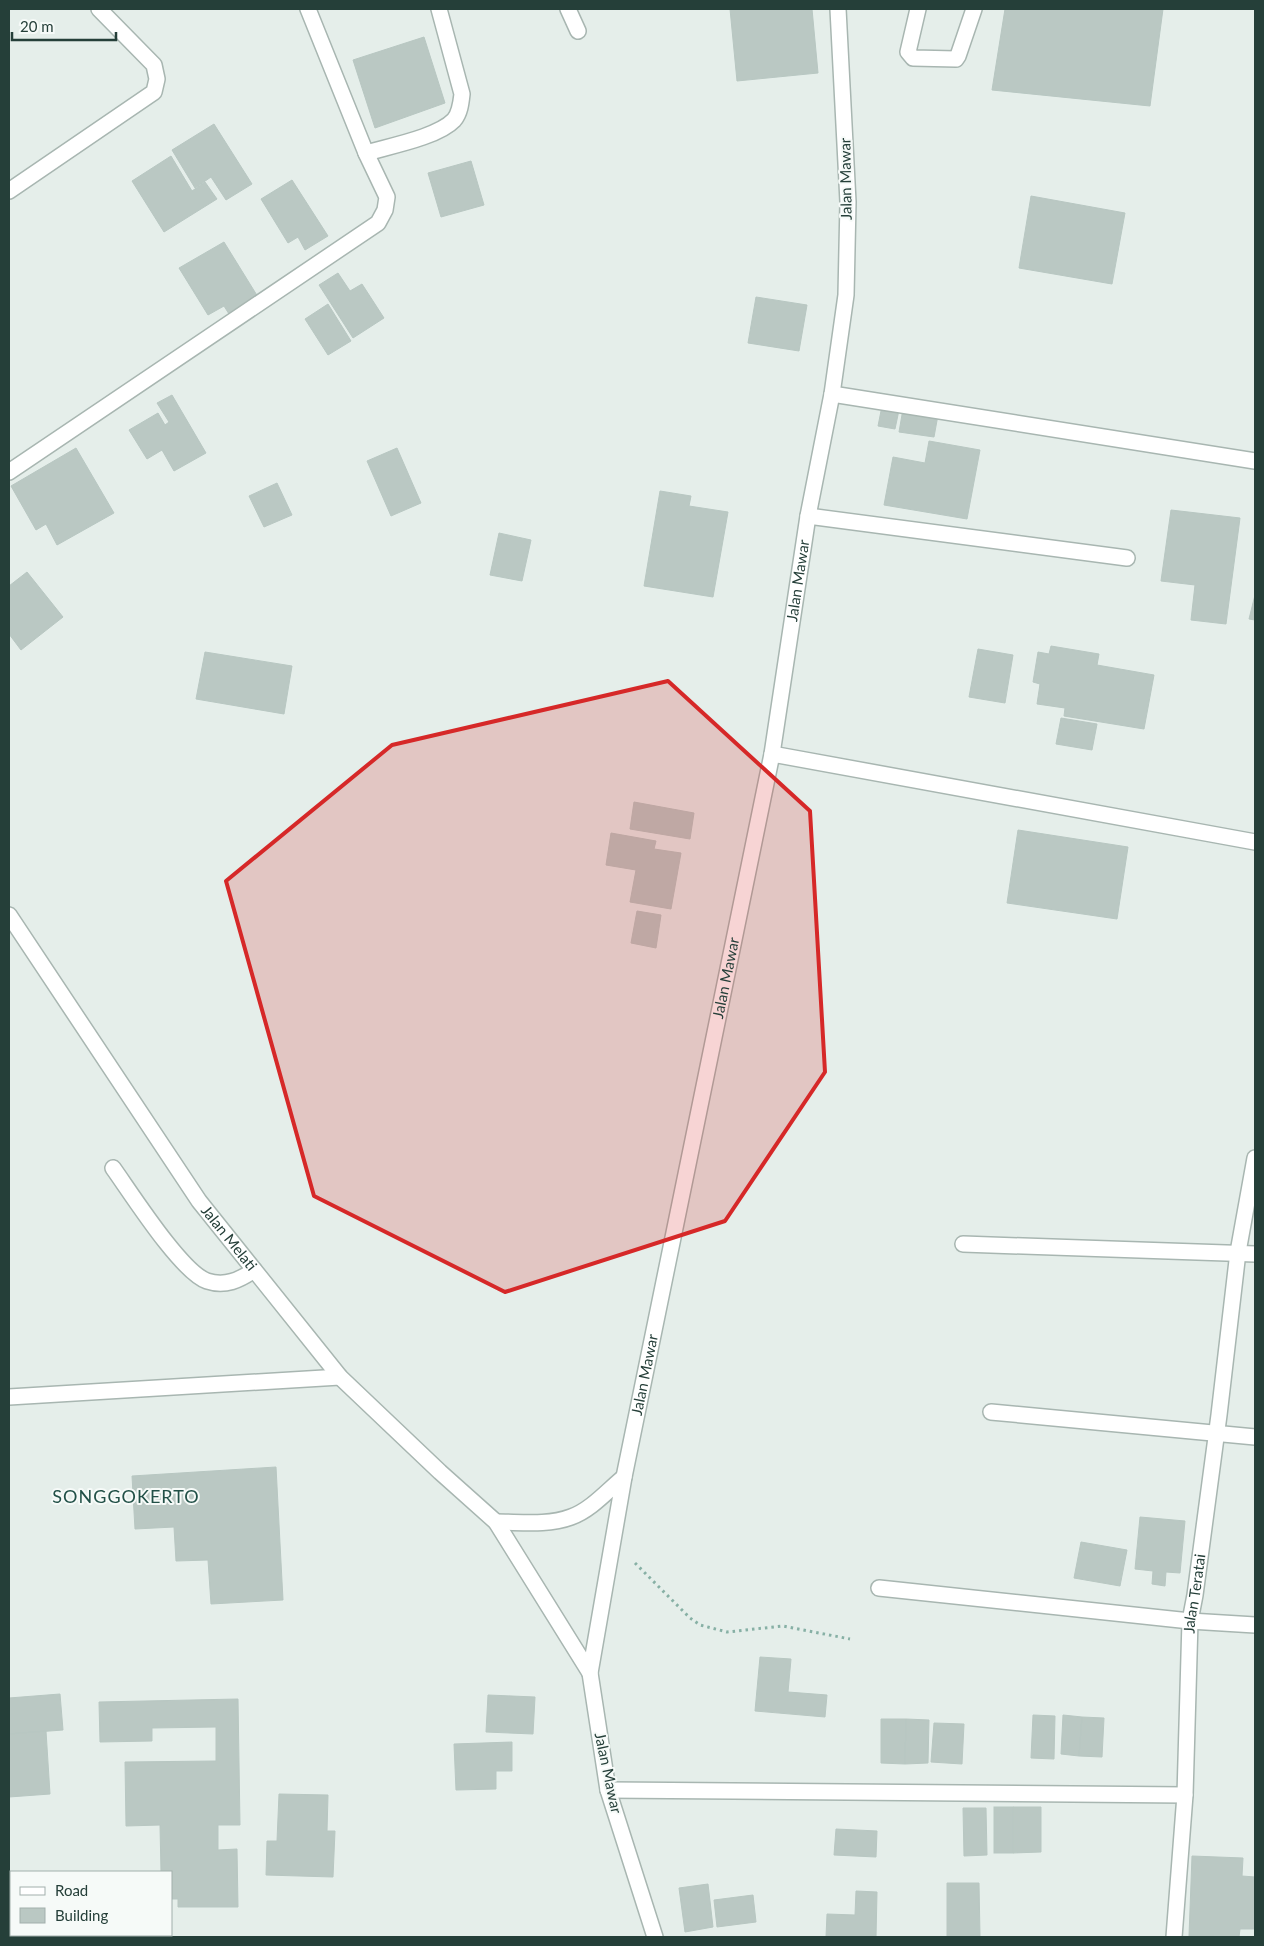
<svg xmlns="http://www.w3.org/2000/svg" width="1264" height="1946" font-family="Lato,sans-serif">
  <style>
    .building { fill: #bac8c3; stroke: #b8c7c2 }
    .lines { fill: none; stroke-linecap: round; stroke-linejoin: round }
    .service-casing { stroke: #a8b6b1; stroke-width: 18 }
    .minor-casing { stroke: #a8b6b1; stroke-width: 18 }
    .path { stroke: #87b0a5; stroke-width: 3; stroke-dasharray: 2.5 4; stroke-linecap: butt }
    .service { stroke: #fff; stroke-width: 15 }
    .minor { stroke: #fff; stroke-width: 15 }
    .marked { fill: #d62828; fill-opacity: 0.2; stroke: #d62828; stroke-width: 4; stroke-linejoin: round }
    .labels { text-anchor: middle; stroke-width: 4; stroke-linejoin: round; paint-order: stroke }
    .street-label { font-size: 15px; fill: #253f39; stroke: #f6faf8 }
    .quarter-label { font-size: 18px; letter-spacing: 1px; fill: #215047; stroke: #f6faf8 }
  </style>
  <rect width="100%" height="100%" fill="#e5eeea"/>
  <g class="building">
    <polygon points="730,9 812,9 818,73 737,81"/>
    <polygon points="1005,9 1163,9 1150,106 992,90"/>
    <polygon points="424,37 445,103 375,128 353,60"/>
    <polygon points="214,124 252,184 226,200 211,177 195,188 172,150"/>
    <polygon points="171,156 192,191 205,182 217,199 164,232 132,181"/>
    <polygon points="471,161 484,205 441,217 428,173"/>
    <polygon points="292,180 328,236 305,250 298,237 288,243 261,199"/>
    <polygon points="1031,196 1125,213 1112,284 1019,268"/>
    <polygon points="224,242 258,297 229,314 224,306 208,315 179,268"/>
    <polygon points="338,273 350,291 362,284 384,318 353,338 319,285"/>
    <polygon points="756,297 807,305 799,351 748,343"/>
    <polygon points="328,304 351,341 328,355 305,319"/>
    <polygon points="172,395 206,453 174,471 162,450 147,459 129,430 158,413 165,425 169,422 157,403"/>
    <polygon points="882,406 899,410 895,429 878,426"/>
    <polygon points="903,409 938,415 934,437 899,432"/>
    <polygon points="929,441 980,450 967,519 884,505 893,457 925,463"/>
    <polygon points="76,448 114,513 57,545 46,524 36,530 11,486"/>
    <polygon points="397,448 421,503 391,516 367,461"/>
    <polygon points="277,483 292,515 264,527 249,496"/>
    <polygon points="660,491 691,496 689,506 728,512 713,597 644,586"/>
    <polygon points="1171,510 1240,518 1226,624 1191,620 1195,585 1161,581"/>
    <polygon points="499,533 531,540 522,581 490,575"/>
    <polygon points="27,572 63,617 21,650 9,634 9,586"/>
    <polygon points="1255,595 1255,620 1249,619"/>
    <polygon points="1051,646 1099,654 1097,665 1154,675 1144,729 1064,716 1065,708 1037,704 1040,684 1033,682 1038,652 1049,654"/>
    <polygon points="978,649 1013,655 1005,703 969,697"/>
    <polygon points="205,652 292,666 284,714 196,699"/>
    <polygon points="1061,718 1097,724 1092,750 1056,744"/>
    <polygon points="634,802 694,813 690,839 630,829"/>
    <polygon points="1018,830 1128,847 1117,919 1007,903"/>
    <polygon points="611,833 656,841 654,849 681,853 671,909 630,902 636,870 606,865"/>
    <polygon points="637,911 661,915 656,948 631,943"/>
    <polygon points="276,1467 283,1600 211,1604 208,1560 176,1561 174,1527 135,1529 132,1476"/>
    <polygon points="1140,1517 1185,1521 1180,1573 1166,1572 1165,1586 1152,1584 1153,1571 1135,1569"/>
    <polygon points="1081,1542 1127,1550 1120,1586 1074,1578"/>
    <polygon points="760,1657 791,1659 788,1692 827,1695 825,1717 755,1711"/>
    <polygon points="60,1694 63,1730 9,1734 9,1698"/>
    <polygon points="488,1695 535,1697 533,1734 486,1732"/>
    <polygon points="238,1699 240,1825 218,1825 218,1850 237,1849 238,1907 178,1907 178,1899 171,1899 171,1872 161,1872 160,1825 126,1826 125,1762 216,1761 216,1727 152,1728 152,1741 100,1742 99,1702"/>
    <polygon points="1033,1715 1055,1716 1054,1759 1031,1758"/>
    <polygon points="1063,1715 1082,1717 1079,1756 1061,1754"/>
    <polygon points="1082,1717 1104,1718 1102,1757 1079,1756"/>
    <polygon points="881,1719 906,1719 905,1764 881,1763"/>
    <polygon points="906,1719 929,1720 928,1763 905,1764"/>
    <polygon points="934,1723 964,1724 962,1764 931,1762"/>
    <polygon points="46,1731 50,1794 9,1797 9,1734"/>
    <polygon points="512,1742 512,1771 496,1771 496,1789 456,1790 454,1744"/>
    <polygon points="279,1794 328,1795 327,1831 335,1831 333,1877 266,1875 267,1841 277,1841"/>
    <rect x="994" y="1807" width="19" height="46"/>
    <polygon points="1013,1807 1041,1807 1041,1852 1013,1853"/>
    <polygon points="963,1808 986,1808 987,1855 964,1856"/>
    <polygon points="836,1829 877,1831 876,1857 834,1855"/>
    <polygon points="1192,1856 1243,1858 1242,1876 1255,1877 1255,1929 1240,1929 1239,1937 1189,1936"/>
    <polygon points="947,1883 979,1883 980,1937 947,1937"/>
    <polygon points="708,1884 713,1927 685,1932 679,1888"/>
    <polygon points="856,1891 877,1892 876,1937 826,1937 827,1914 855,1915"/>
    <polygon points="753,1895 756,1922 717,1927 714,1900"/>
  </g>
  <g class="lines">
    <g class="service-casing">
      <g id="service">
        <polyline points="918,9 908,52 913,58 956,59 958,56 974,9"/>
        <polyline points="9,191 154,92 157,79 154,65 99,9"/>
      </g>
    </g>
    <g class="minor-casing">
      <g id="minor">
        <polyline points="568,9 578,31"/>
        <path d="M 366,153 C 390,146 438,137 454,120 C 460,113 461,103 462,94 L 439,9"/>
        <polyline points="832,394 1255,461"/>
        <polyline points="9,472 378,223 385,210 387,197 366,153 308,9"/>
        <polyline points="808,516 1127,558"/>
        <polyline points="772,754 1255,842"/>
        <path id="s1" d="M 9,915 L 199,1201 L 340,1377 L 440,1472 L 496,1522 L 590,1673"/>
        <path d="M 113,1168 C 131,1193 181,1272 207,1281 C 225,1287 240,1280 254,1270"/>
        <polyline points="963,1244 1255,1254"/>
        <polyline points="9,1397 340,1377"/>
        <polyline points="991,1412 1255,1437"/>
        <path d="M 496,1522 C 520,1522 547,1526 571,1517 C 591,1510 608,1490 624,1477"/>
        <polyline points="879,1588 1190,1621 1255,1625"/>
        <polyline points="608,1790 1185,1795"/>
        <path id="s2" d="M 655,1937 L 608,1790 L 590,1673 L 624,1477 L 772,754 L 808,516 L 832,394 L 846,295 L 848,202 L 838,9"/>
        <path id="s3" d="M 1174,1937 L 1185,1795 L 1190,1621 L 1195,1595 L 1219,1415 L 1238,1252 L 1255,1158"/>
      </g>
    </g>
    <polyline class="path" points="635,1563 690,1618 700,1625 727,1632 783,1626 850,1639"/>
    <use href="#service" class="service"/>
    <use href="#minor" class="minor"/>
  </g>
  <path class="marked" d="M 668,681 L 810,811 L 825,1072 L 725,1221 L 505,1292 L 314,1196 L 226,881 L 392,745 Z"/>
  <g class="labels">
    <g class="street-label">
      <text transform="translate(846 179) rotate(-91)" y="5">Jalan Mawar</text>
      <text dy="5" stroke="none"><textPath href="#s2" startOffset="1385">Jalan Mawar</textPath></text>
      <text dy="5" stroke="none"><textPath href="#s2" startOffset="981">Jalan Mawar</textPath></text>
      <text dy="5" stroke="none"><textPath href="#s1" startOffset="391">Jalan Melati</textPath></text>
      <text dy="5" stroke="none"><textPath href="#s2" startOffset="576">Jalan Mawar</textPath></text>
      <text dy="5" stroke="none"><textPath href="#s3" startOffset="344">Jalan Teratai</textPath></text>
      <text transform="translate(608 1773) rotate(78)" y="5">Jalan Mawar</text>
    </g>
    <g class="quarter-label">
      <text x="126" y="1503">SONGGOKERTO</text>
    </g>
  </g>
  <rect width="1264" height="1946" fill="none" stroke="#253f39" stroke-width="20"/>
  <rect x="10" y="1871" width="162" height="65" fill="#f6faf8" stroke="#a2afac"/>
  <rect x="20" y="1887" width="25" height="8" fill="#ffffff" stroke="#a2afac"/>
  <text x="55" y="1896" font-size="15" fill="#253f39">Road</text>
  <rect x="20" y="1908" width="25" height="15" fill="#bac8c3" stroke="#a2afac"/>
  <text x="55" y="1921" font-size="15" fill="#253f39">Building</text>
  <path d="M12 32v8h104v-8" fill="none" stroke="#253f39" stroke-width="2.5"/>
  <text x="20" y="32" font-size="15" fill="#253f39" stroke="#f6faf8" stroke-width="4" paint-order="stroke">20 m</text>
</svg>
